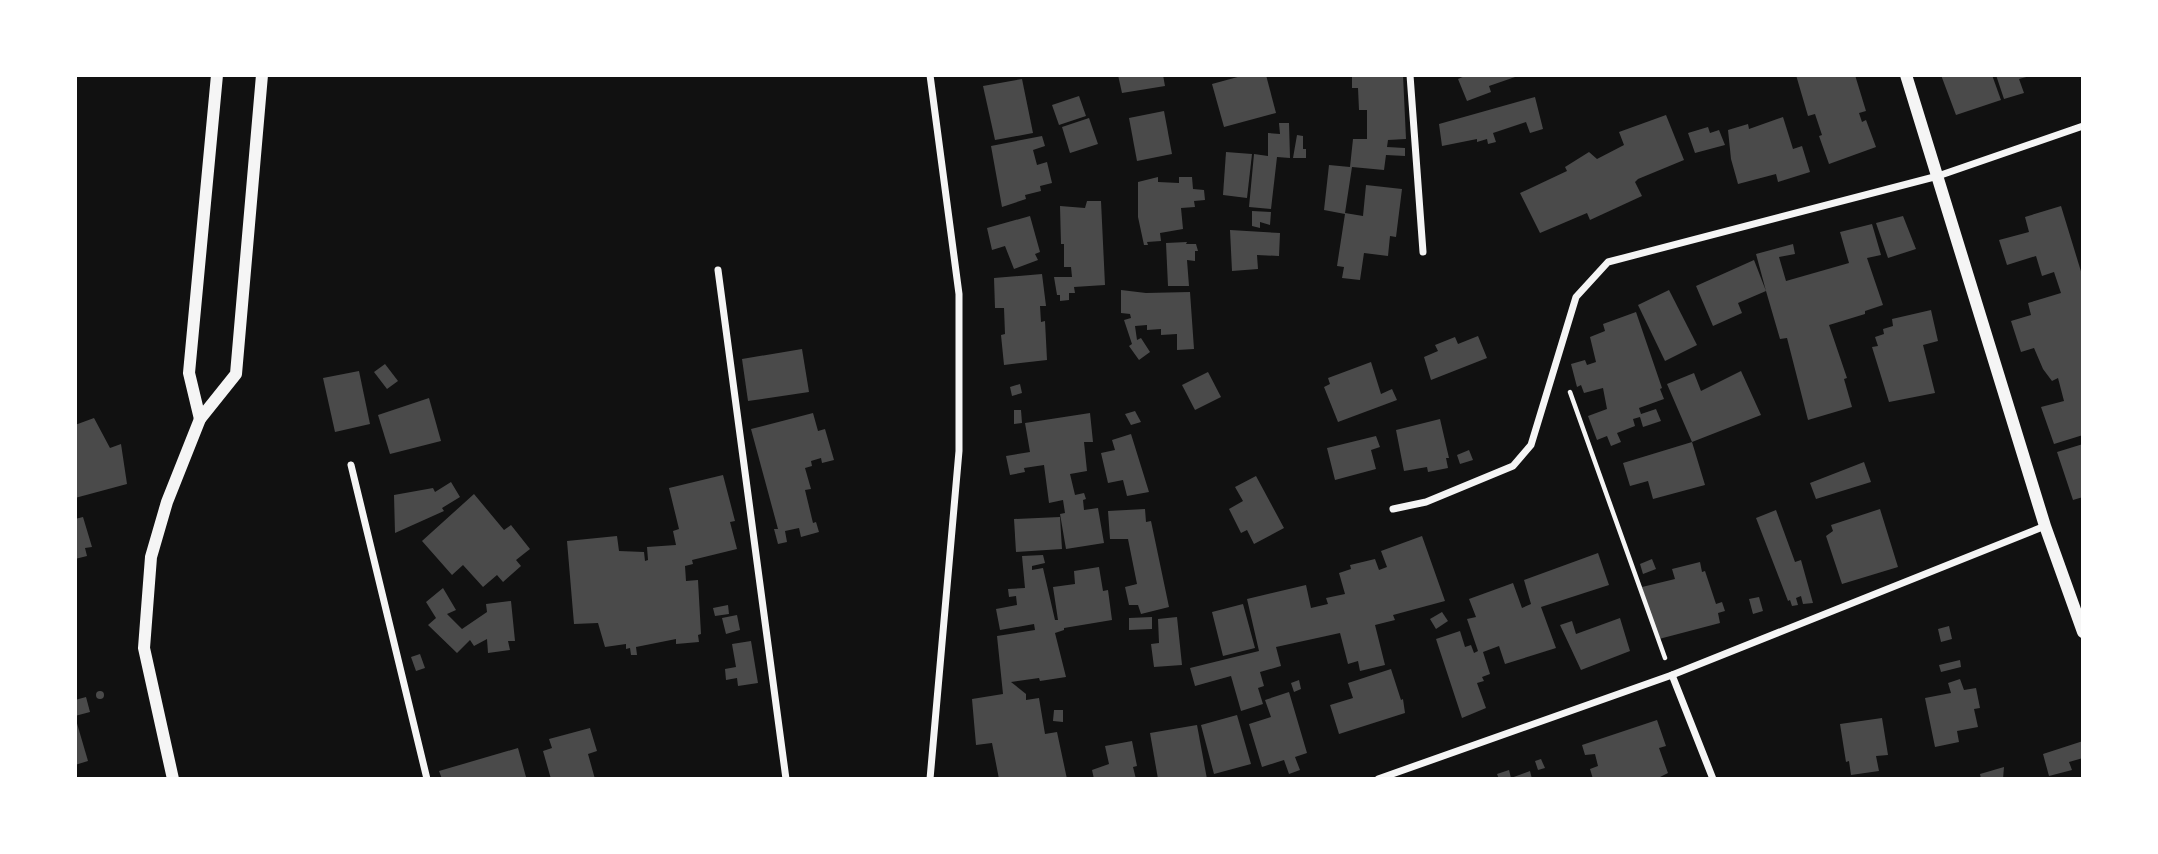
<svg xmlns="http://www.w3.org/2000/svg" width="2158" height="854" font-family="Roboto,sans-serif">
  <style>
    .building { fill: #4a4a4a }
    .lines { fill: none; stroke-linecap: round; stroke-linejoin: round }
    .path { stroke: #f5f5f5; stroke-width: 4.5 }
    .minor { stroke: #f5f5f5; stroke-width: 7 }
    .tertiary { stroke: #f5f5f5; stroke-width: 12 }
  </style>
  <rect width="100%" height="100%" fill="#111"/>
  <g class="building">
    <polygon points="1118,75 1163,75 1165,86 1122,93"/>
    <polygon points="1245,75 1266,75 1276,113 1224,127 1212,84"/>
    <polygon points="1352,75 1403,75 1406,139 1388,140 1387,147 1405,148 1405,156 1386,155 1384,170 1352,167 1345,213 1363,216 1366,185 1402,189 1396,237 1390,236 1388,256 1364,253 1360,280 1342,278 1344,267 1337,266 1345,214 1324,210 1329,165 1350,167 1353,139 1367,139 1367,110 1359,110 1358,88 1352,88"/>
    <polygon points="1467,75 1518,75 1518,76 1489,86 1491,92 1467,101 1458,79"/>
    <polygon points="1796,75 1855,75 1866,111 1859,113 1862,122 1866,120 1876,147 1829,164 1819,136 1822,135 1815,114 1808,116"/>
    <polygon points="1941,75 1992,75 2001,100 1956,115"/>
    <polygon points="1996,75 2030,75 2030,76 2019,79 2024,93 2004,99"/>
    <polygon points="1022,79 1033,133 995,140 983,86"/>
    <polygon points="1079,96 1086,116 1059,125 1052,105"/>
    <polygon points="1535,97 1543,129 1530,133 1526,122 1493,133 1496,142 1488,144 1487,139 1477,142 1477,139 1442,146 1439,124"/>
    <polygon points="1164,111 1172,154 1137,161 1129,118"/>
    <polygon points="1666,115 1684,160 1638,179 1635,182 1642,196 1590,220 1587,213 1540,233 1520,193 1567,171 1565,167 1589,152 1597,159 1624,145 1619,132"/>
    <polygon points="1783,117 1793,149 1802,146 1810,172 1778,182 1776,174 1738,184 1731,159 1728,130 1748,124 1749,129"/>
    <polygon points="1089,118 1098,144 1070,153 1062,127"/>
    <polygon points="1279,123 1289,123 1290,158 1277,157 1271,209 1249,207 1254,154 1268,156 1268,133 1280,134"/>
    <polygon points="1708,127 1710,133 1719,130 1725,145 1695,153 1688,133"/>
    <polygon points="1297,135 1303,136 1303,149 1306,149 1306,158 1293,158"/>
    <polygon points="1042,136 1045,146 1033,150 1037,165 1047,162 1052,183 1040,186 1041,191 1025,195 1026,199 1002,207 991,146"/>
    <polygon points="1226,152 1252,154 1247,198 1223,195"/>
    <polygon points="1158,177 1158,182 1179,183 1179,177 1192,177 1193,189 1204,190 1205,200 1194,201 1195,207 1181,208 1183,229 1160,233 1161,241 1147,242 1148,245 1144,245 1138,217 1138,182"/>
    <polygon points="1087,201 1101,201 1105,285 1074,287 1075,293 1069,293 1069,300 1060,301 1060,295 1057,295 1054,277 1072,277 1071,267 1064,267 1064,244 1061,244 1060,206 1085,208"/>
    <polygon points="2061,206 2083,278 2083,435 2054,444 2041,407 2064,401 2058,378 2052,381 2043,369 2034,348 2021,352 2011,321 2031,315 2028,303 2061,293 2054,272 2042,276 2036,256 2007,265 1999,240 2029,232 2025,217"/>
    <polygon points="1252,211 1271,212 1270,225 1260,222 1260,228 1252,226"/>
    <polygon points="1030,216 1040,252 1035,254 1038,260 1014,269 1005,246 992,250 987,228"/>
    <polygon points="1903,216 1916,249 1888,258 1876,223"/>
    <polygon points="1872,224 1881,255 1867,258 1883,305 1865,311 1865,314 1829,325 1847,378 1844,379 1852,407 1808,420 1787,338 1780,339 1766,291 1738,303 1742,313 1713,326 1696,286 1754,260 1766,291 1756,254 1793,244 1795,254 1779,257 1786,281 1849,263 1840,232"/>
    <polygon points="1230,230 1280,233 1279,256 1257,255 1258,269 1232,271"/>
    <polygon points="1187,242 1186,244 1196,244 1198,251 1195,251 1195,261 1187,260 1189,286 1168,286 1166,243"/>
    <polygon points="1042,274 1046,306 1040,306 1041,322 1045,321 1047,360 1004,365 1001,335 1005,334 1004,308 995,308 994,278"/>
    <polygon points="1121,290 1146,293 1190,292 1194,349 1177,350 1177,334 1161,335 1161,329 1147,330 1147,325 1135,326 1137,340 1141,338 1150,352 1139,360 1129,346 1132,344 1124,320 1131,318 1130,314 1121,313"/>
    <polygon points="1669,290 1697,345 1665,361 1638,305"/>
    <polygon points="1931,310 1938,341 1923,345 1935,393 1889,402 1872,347 1878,346 1875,337 1884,334 1883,329 1893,326 1892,319"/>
    <polygon points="1636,312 1662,388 1660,389 1664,399 1639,408 1641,414 1656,409 1661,421 1643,427 1640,417 1633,419 1635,426 1617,433 1621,442 1611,446 1607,436 1597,440 1588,416 1607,409 1603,388 1584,393 1581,385 1577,387 1571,364 1585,360 1587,365 1596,362 1590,337 1605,331 1603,324"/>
    <polygon points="1478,336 1487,358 1431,380 1424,357 1438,351 1435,345 1455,337 1458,344"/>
    <polygon points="802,349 809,392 748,401 742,359"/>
    <polygon points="1371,362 1381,394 1392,389 1397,400 1338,422 1324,387 1330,384 1328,378"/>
    <polygon points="385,364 398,381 387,389 374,372"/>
    <polygon points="359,371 370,424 335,432 323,378"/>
    <polygon points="1741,371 1761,415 1692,442 1667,384 1694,373 1701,391"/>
    <polygon points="1208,372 1221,397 1195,410 1182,385"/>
    <polygon points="1020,384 1022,393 1012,396 1010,387"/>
    <polygon points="429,398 441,441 390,454 378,415"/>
    <polygon points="1014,410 1021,410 1022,423 1014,424"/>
    <polygon points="1135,411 1141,422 1131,425 1125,414"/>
    <polygon points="813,413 818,431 825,429 834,460 822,463 821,458 811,461 812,466 805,468 811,489 805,490 813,523 816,522 819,532 801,537 799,528 785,531 787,542 778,544 774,529 778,529 751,429"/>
    <polygon points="1090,413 1093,442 1084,442 1087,471 1070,474 1075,495 1084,493 1086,499 1083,500 1084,510 1098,508 1104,543 1066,549 1060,514 1065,513 1063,500 1049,503 1044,465 1024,468 1025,472 1010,475 1006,456 1030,452 1025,423"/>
    <polygon points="94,418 110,448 121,444 127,484 75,498 75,425"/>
    <polygon points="1440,419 1449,458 1446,458 1448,468 1428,472 1427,467 1404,471 1396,430"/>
    <polygon points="1131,434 1149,492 1127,496 1123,480 1108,483 1101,453 1115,450 1112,440"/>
    <polygon points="1376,436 1380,447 1371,450 1376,469 1335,480 1327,448"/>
    <polygon points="1692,442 1705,485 1653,499 1648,481 1630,486 1623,463"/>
    <polygon points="2083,444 2083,497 2073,500 2057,452"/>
    <polygon points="1469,450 1473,460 1460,464 1457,455"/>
    <polygon points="1864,462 1871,482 1816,499 1810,483"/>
    <polygon points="723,475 735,521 730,522 737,549 692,560 693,564 685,566 686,581 698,580 701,634 698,635 699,642 676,644 676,639 636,647 637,655 631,655 630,648 626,649 626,644 605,647 598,623 574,624 567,541 617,536 619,551 644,552 645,561 648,560 647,547 676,545 673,531 679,529 669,488"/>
    <polygon points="1256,476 1284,528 1254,544 1247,530 1241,533 1229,509 1243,501 1235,487"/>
    <polygon points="451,482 460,497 442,508 444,511 395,533 394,495 433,488 435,492"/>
    <polygon points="474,494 504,530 511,525 530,549 516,560 521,566 503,582 497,575 483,587 463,565 452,575 422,541"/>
    <polygon points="1145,509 1146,522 1151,521 1169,607 1141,614 1138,605 1129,605 1125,587 1137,584 1128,539 1110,539 1108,511"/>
    <polygon points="1880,509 1898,567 1842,584 1826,536 1833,531 1831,525"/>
    <polygon points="1776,510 1795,562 1801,560 1813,603 1803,604 1801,596 1796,598 1798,605 1792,606 1790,600 1788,601 1756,518"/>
    <polygon points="83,517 92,547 85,548 87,556 75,559 75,519"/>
    <polygon points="1060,517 1062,549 1016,552 1014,519"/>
    <polygon points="1422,536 1445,601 1393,615 1395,620 1375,625 1385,665 1360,671 1358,661 1348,664 1340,633 1276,647 1281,666 1260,672 1264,686 1258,688 1263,704 1241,711 1231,676 1195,686 1190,668 1259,651 1247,599 1306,585 1311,608 1328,604 1326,598 1345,594 1339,573 1351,569 1350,565 1375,559 1379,570 1387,567 1381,551"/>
    <polygon points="1598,553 1609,585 1541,607 1556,648 1505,664 1499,646 1483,652 1490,674 1482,677 1484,681 1477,683 1486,708 1462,718 1436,639 1460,631 1465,647 1471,645 1474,653 1478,651 1467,619 1476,617 1469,599 1513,583 1522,608 1531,604 1524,580"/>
    <polygon points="1043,555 1045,563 1032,566 1032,570 1043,568 1055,620 1058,620 1053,587 1075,584 1074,571 1099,567 1103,591 1108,590 1112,620 1064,628 1064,630 1055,633 1066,677 1040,681 1039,678 1011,682 1026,694 1026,700 1039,698 1045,734 1057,732 1067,779 999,779 992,743 976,745 972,699 1003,694 997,636 1035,630 1034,624 1000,630 996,609 1017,605 1016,596 1009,597 1008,589 1025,588 1022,556"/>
    <polygon points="1652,559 1656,569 1643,574 1640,564"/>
    <polygon points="1700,562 1702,572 1705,571 1716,604 1722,602 1725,611 1718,613 1720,623 1659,639 1642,587 1675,579 1672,569"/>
    <polygon points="443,588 456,610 447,614 462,629 487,612 486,604 511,601 515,641 508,641 510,650 488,653 487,639 474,646 470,640 457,653 428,625 436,618 426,602"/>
    <polygon points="1759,597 1763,611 1753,614 1749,599"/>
    <polygon points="1243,604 1255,648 1223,656 1212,612"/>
    <polygon points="728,605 729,614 715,616 713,608"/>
    <polygon points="1442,612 1448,621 1436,629 1430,619"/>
    <polygon points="737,615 740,630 726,634 722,618"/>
    <polygon points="1152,617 1152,629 1129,630 1129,618"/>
    <polygon points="1177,617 1182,665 1154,667 1151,644 1159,643 1158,619"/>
    <polygon points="1620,618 1630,651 1581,670 1560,625 1572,621 1576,634"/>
    <polygon points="1949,626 1952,639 1941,642 1938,629"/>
    <polygon points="751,641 758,683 738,686 737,678 726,680 725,669 736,667 732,644"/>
    <polygon points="420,654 425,668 416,671 411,657"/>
    <polygon points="1960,660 1961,667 1941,672 1939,665"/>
    <polygon points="1391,669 1401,700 1403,699 1405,713 1339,734 1330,705 1353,698 1348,683"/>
    <polygon points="1960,679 1964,690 1976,688 1980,708 1974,709 1978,727 1957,731 1959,742 1935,747 1925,698 1951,693 1948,683"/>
    <polygon points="1299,680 1301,689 1294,692 1291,683"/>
    <circle cx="100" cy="695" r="4"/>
    <polygon points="1289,692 1307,753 1295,757 1300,770 1289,774 1284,760 1262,767 1249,724 1271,717 1265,700"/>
    <polygon points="86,697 90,712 75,716 75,700"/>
    <polygon points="1054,710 1063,710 1063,722 1053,721"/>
    <polygon points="1237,715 1251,764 1214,774 1201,725"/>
    <polygon points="1882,718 1888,755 1876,756 1879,771 1851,775 1849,761 1846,762 1840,724"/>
    <polygon points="76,720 88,761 75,765 75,721"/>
    <polygon points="1657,720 1666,746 1659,748 1668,773 1656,779 1593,779 1590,769 1598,766 1595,754 1585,755 1582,745"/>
    <polygon points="1197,725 1207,779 1158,779 1150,733"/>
    <polygon points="590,728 597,751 588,754 595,779 551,779 543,751 552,748 549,739"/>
    <polygon points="1132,741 1137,766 1133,767 1136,779 1094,779 1092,770 1109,764 1105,746"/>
    <polygon points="2083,741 2083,758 2069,762 2072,770 2049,776 2043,754"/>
    <polygon points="518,748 526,777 519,779 442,779 439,771"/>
    <polygon points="1541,759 1545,768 1538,770 1535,761"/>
    <polygon points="2004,767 2003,779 1981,779 1980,774"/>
    <polygon points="1509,770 1511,778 1530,771 1532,779 1499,779 1497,774"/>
  </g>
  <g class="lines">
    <polyline class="path" points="1570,392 1665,658"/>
    <g class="minor">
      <polyline points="1410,75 1423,252"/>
      <polyline points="718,270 786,779"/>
      <polyline points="351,465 427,779"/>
      <polyline points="1393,509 1426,502 1513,466 1531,445 1576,297 1608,262 1938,176 2083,126"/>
      <polyline points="1672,675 1713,779"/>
      <polyline points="930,779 959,451 959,294 930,75"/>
      <polyline points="1378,779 1672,675 2045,526"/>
    </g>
    <g class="tertiary">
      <polyline points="1906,75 2045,526 2083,632"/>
      <polyline points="200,419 189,373 217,75"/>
      <polyline points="173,779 144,648 151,557 167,502 200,419 236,374 262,75"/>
    </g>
  </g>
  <rect width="2158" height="854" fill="none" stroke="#ffffff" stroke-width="154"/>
</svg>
